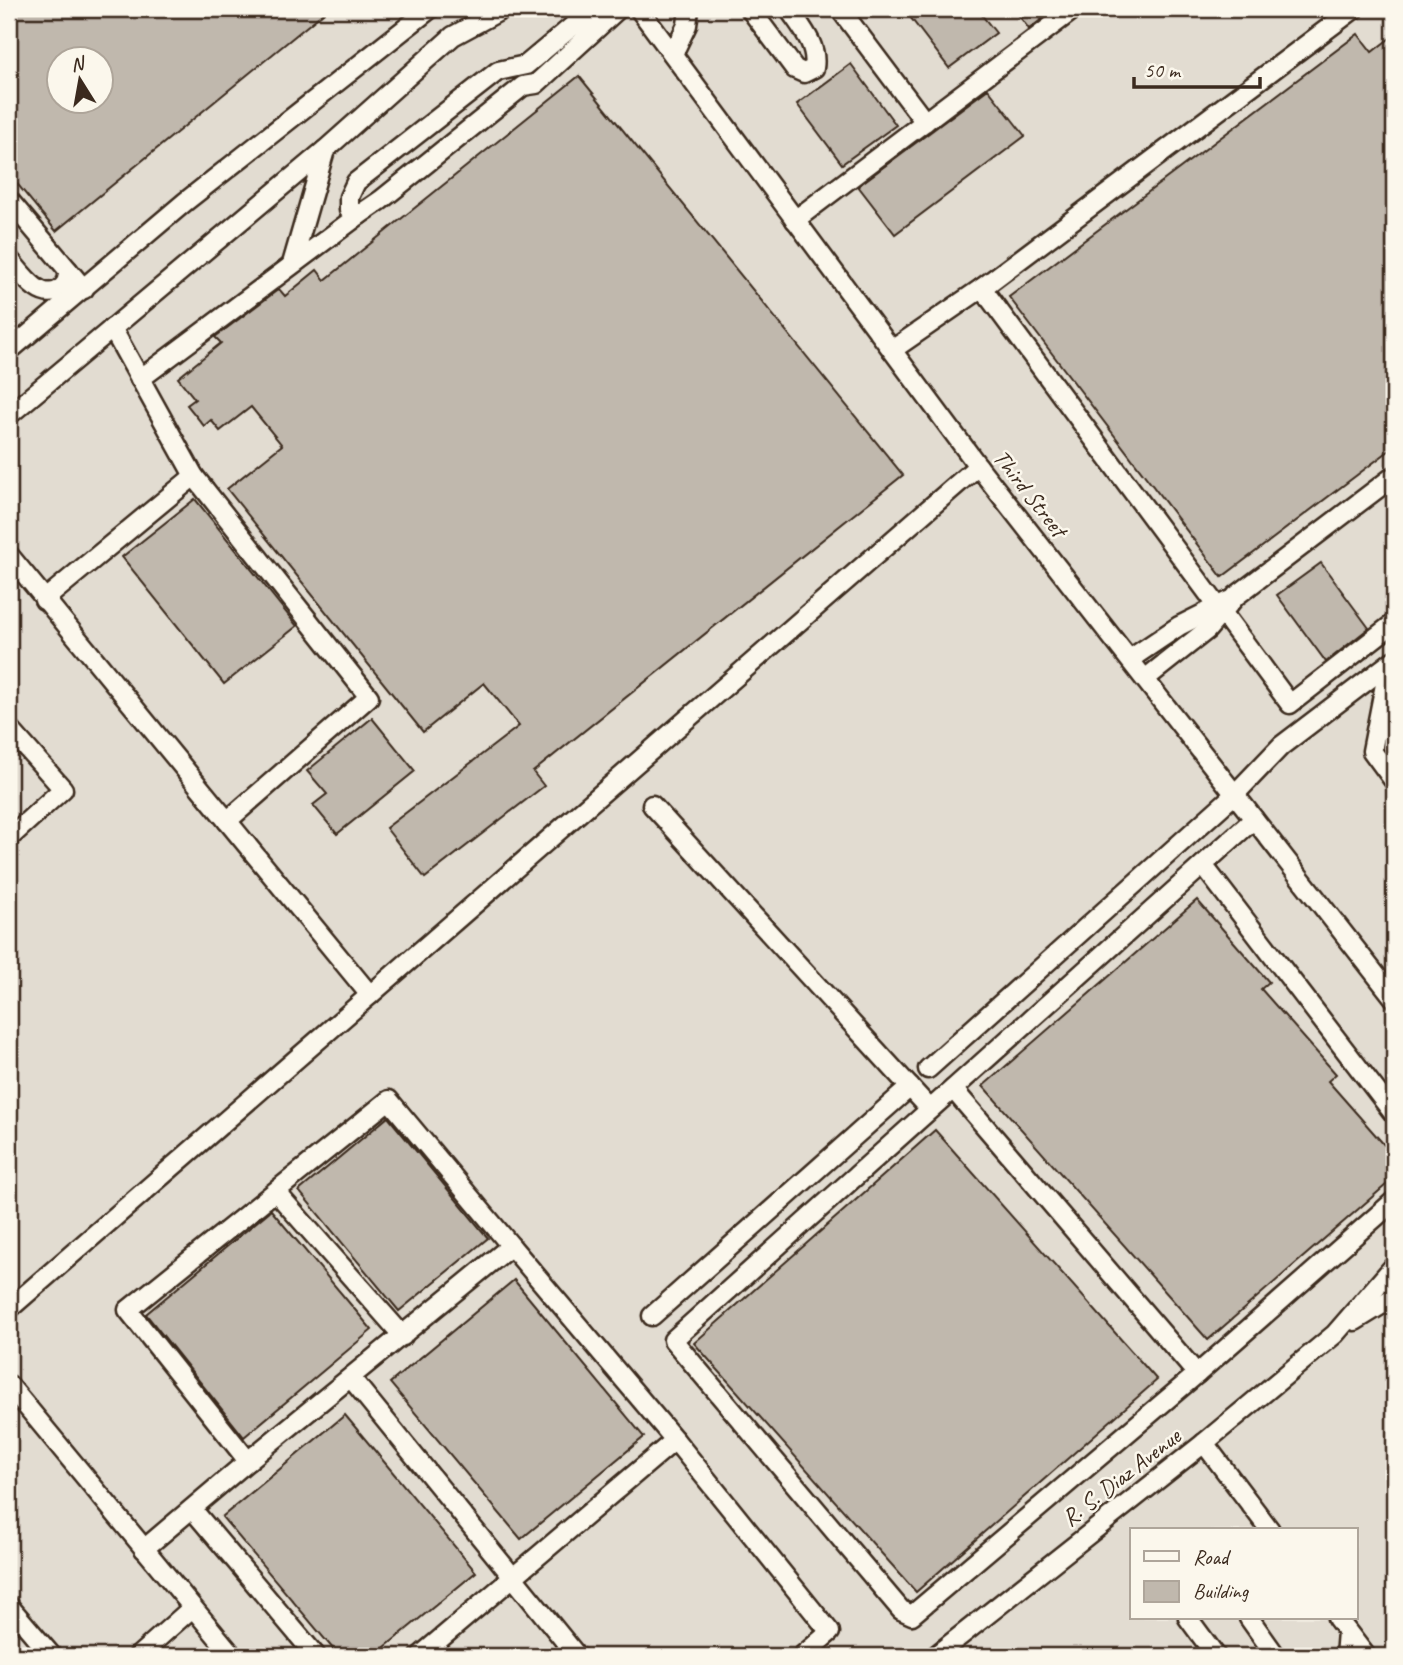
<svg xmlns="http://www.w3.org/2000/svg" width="1403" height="1665" font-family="Caveat,sans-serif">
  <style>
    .built { fill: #e2dcd1; fill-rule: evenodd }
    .building { fill: #c0b8ad; stroke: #3b2a1e; stroke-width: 2; fill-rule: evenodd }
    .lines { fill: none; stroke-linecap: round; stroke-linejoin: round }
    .minor-casing { stroke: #3b2a1e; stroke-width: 23 }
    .minor { stroke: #fbf7ec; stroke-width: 18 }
    .labels { text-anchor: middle; stroke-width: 5; stroke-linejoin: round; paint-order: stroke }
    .street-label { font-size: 24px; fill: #3b2a1e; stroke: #fbf7ec }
  </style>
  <rect width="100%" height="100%" fill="#f0ebe0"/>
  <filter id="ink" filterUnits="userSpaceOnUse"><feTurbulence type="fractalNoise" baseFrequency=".0143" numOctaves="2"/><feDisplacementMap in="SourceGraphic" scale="14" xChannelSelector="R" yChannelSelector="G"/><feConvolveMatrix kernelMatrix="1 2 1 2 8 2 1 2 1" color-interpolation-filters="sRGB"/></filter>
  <g filter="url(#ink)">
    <path class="built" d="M 9,9 L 1394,9 L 1394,1656 L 9,1656 ZM 60,60 L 102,60 L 102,102 L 60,102 ZM 1132,1530 L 1356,1530 L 1356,1618 L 1132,1618 Z"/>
    <g class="building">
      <path d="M 9,9 L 328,9 L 56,231 L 9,174 ZM 60,60 L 102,60 L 102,102 L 60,102 Z"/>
      <polygon points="904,9 977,9 996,33 949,68"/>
      <polygon points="1014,9 1055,9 1029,29"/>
      <polygon points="1358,34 1372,52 1394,35 1394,447 1222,577 1009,297"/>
      <polygon points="851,64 896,125 842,164 797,104"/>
      <polygon points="579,76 903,475 533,772 544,786 425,878 386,828 519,726 484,683 423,732 227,489 282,445 251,407 220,431 211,420 204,426 187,405 195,399 178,378 221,343 215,337 279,289 285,296 317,270 325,280"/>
      <polygon points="988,89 1025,136 895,234 858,186"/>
      <polygon points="195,499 297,626 224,684 122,557"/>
      <polygon points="1321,563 1369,628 1326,662 1277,595"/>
      <polygon points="372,718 415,771 337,834 313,805 327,794 307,771"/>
      <polygon points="1197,900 1269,982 1261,989 1336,1074 1328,1081 1394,1156 1394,1178 1208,1340 983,1086"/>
      <polygon points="388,1117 488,1238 399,1311 299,1191"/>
      <polygon points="935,1130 1157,1380 916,1592 694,1343"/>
      <polygon points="271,1210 372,1330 244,1437 146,1314"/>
      <polygon points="514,1280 644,1437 521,1539 390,1383"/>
      <polygon points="345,1415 476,1572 374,1656 339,1656 222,1517"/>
    </g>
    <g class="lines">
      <g class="minor-casing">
        <g id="minor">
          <polyline points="593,9 526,65 498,71 356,182 349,197 349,210 359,215 381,200 523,86 536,84 618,9"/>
          <polyline points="639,9 978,466 1394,998"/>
          <path d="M 750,9 L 795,69 L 804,73 L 814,68 C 818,45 801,27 789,9"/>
          <polyline points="840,9 925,122"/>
          <polyline points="673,54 687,25 689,9"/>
          <polyline points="9,200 84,289"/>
          <polyline points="795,220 1074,9"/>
          <path d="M 9,259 C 20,271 39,302 59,290 C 66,285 69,279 68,270"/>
          <polyline points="292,264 325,150"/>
          <polyline points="982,288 1290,704 1394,623"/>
          <polyline points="112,328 194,476 369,697 227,821"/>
          <polyline points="892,350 982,288 1354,9"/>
          <polyline points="9,351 185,202 430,9"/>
          <polyline points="140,379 359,215"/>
          <polyline points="9,415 325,150 453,36 503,9"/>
          <polyline points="9,555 370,995"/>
          <polyline points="44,600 194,476"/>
          <polyline points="1130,659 1179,626 1229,601"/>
          <polyline points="1389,664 1372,751 1394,781"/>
          <polyline points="1145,679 1207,630 1236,596 1394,476"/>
          <polyline points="9,728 63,789 9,838"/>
          <polyline points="652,805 930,1109"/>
          <polyline points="1254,819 673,1340 901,1610 912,1615 1197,1374 1394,1201"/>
          <polyline points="1203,865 1394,1114"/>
          <polyline points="928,1069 1235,794 1281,746 1394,660"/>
          <polyline points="953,1089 1197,1374"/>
          <polyline points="276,1192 403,1336"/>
          <polyline points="9,1309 978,466"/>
          <polyline points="652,1316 910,1087"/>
          <polyline points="1355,1321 1394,1297"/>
          <polyline points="351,1378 577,1656"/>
          <polyline points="9,1385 233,1656"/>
          <polyline points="675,1440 830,1632 802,1656"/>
          <polyline points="1204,1443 1270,1530"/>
          <polyline points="248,1461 128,1310 389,1100 511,1246"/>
          <polyline points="192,1509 316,1656"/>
          <polyline points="144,1549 248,1461 511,1246 675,1440 420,1656"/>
          <polyline points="9,1606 52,1656"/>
          <polyline points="1188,1618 1216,1656"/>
          <polyline points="1249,1618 1276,1656"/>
          <polyline points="1337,1618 1366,1656"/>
          <polyline points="138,1656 192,1608"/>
          <polyline points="935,1656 1204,1443 1335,1334 1394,1266"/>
          <polyline points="1345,1656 1347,1632"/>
        </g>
      </g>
      <use href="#minor" class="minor"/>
    </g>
  </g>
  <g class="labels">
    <g class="street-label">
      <text transform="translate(1030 493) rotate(52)" y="8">Third Street</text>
      <text transform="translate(1121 1477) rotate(-38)" y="8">R. S. Diaz Avenue</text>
    </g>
  </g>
  <rect width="1403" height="1665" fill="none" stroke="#fbf7ec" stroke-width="35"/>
  <rect x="18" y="18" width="1368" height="1630" fill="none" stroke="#3b2a1e" stroke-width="2.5" filter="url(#ink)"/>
  <rect x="1130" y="1528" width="228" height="91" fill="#fbf7ec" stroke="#aea59a" stroke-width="2"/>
  <rect x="1144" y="1551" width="35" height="10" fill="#fbf7ec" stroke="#aea59a" stroke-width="2"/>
  <text x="1193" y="1564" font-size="21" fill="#3b2a1e">Road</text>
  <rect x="1144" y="1581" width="35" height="21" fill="#c0b8ad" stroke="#aea59a" stroke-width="2"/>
  <text x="1193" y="1598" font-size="21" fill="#3b2a1e">Building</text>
  <g transform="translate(80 80) rotate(349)"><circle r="33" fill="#fbf7ec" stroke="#aea59a" stroke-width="2"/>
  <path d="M0-5L12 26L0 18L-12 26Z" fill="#3b2a1e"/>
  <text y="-10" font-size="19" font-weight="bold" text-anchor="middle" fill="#3b2a1e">N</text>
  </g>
  <path d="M1134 77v10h126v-10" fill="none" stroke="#3b2a1e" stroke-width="3.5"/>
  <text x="1144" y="77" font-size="21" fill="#3b2a1e" stroke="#fbf7ec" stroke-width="5" paint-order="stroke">50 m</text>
</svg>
